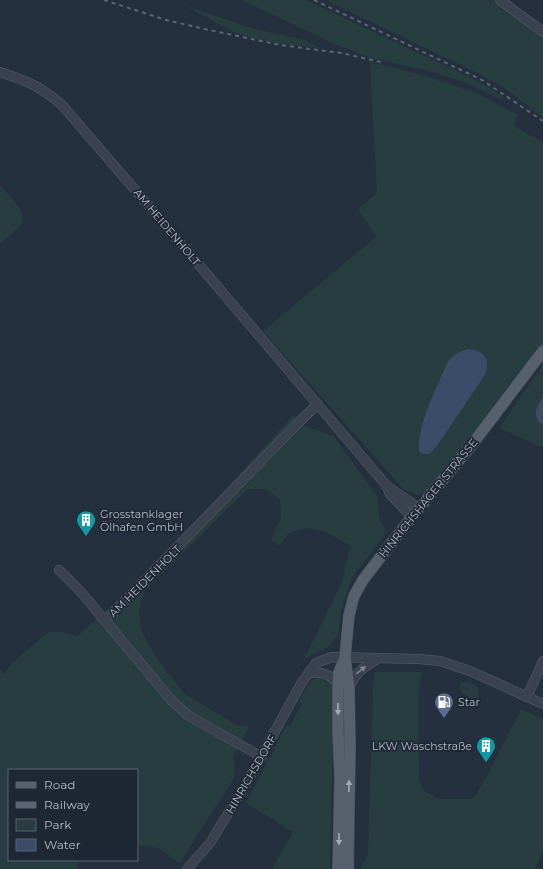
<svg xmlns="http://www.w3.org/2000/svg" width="543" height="869" font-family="Montserrat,sans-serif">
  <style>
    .green { fill: #273d40 }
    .water { fill: #3a4d68 }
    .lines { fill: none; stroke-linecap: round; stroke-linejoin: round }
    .minor-casing { stroke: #57606c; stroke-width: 10 }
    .major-casing { stroke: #424b58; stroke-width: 12 }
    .minor { stroke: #39424e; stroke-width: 9 }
    .major { stroke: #57616e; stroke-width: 11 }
    .rail { stroke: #5b6675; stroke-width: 2; stroke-dasharray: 4 4; stroke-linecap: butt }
    .oneway { fill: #7d8692 }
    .oneway2 { fill: #a2abb7 }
    .labels { text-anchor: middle; stroke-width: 3.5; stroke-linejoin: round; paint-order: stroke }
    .street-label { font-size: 11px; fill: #b5bdc9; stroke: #1e2734 }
    .poi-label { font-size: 11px; fill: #b5bdc9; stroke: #1e2734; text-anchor: start }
  </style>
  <rect width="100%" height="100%" fill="#25303f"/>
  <g class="green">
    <polygon points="241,0 306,0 478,81 504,97 501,100 468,83 429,71 368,57 335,44"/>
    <polygon points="326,0 494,0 543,39 543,118 506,89 479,74"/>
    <path d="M 184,5 L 251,28 L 304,40 L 320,48 C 290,45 258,43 230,30 C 214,22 199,13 184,5 Z"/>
    <polygon points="370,62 422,75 476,93 518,115 514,126 543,142 543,346 429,491 417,495 403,489 263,331 376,237 358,209 377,193"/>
    <path d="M 0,186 C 8,194 28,212 21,224 C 17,230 5,239 0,244 Z"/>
    <path d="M 543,364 L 543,398 C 536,405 533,414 539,423 L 543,424 L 543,446 L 539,446 L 499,428 Z"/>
    <path d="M 293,415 L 303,425 L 334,436 L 378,498 L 379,518 L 385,528 L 384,536 L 352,578 L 341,612 L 338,636 L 333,640 L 330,646 L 304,659 L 341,584 L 351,546 L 323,531 L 306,528 L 289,533 L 279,546 L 271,540 L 281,517 L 280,500 L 266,489 L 248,489 L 145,590 L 139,611 L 141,630 L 153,652 L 167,672 L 185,694 L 238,726 L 249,726 L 233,758 L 235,768 L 234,778 L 179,864 C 165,852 158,843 137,846 L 137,770 L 9,770 L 9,860 L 81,860 L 76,869 L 0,869 L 0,669 L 4,674 L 12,663 L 48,632 L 63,632 L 77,636 L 127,592 L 197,522 Z"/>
    <polygon points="375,672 422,672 418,696 419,780 425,792 439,799 470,799 475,796 487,776 521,709 543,719 543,851 535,869 360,869 368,855 373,686"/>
    <path d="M 319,677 C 327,678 330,681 334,688 L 330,869 L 272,869 L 293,832 L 246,803 L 287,724 L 290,726 L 302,704 L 299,702 C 304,692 308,681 319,677 Z"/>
    <polygon points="466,681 478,687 479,694 478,698 472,699 462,693 460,687 461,683"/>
  </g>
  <g class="water">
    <path d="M 468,349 C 484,351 491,358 485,375 L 436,447 L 429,454 L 423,454 L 419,451 C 417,424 437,388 447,363 C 453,355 458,352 468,349 Z"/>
    <path d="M 543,398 L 543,424 L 539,423 C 533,414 536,405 543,398 Z"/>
  </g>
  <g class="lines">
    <g class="minor-casing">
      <g id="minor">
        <polyline points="500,0 543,32"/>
        <path d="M 0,72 C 27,81 40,86 62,105 L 160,219 L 386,485 L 390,494 L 412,517"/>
        <polyline points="387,486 419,508"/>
        <polyline points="59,570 81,592 172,701 189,716 262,757"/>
        <polyline points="106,620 300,421 318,404"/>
        <path d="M 308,674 C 321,670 330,674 338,684"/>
        <path d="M 349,688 C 358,669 362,669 379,658"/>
        <polyline points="527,697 543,661"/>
        <polyline points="187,869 210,843 246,784 302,682 316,663 332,657 419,659 440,661 470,671 543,704"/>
      </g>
    </g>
    <g class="major-casing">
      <g id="major">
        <polyline points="338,869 340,777 338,733 338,684 339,672 345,658"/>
        <polyline points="348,869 350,746 349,688 345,657 349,615 354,596 363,580 379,559 412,517 471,446 543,351"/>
      </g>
    </g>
    <use href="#minor" class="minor"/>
    <use href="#major" class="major"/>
    <g class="rail">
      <polyline points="104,0 166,20 209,30 280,45 341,53 381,62"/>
      <polyline points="314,0 482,80 543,121"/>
    </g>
  </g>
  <defs><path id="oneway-solid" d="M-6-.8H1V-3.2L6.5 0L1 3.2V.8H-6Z"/></defs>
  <use class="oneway" href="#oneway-solid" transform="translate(361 670) rotate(-39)"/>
  <g class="oneway2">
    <use href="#oneway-solid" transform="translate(338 709) rotate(90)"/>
    <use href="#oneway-solid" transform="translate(349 786) rotate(-89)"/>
    <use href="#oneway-solid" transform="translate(339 839) rotate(91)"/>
  </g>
  <defs>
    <g id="building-pin" transform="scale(1)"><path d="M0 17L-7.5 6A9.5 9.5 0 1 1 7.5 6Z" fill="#0f9aa8" stroke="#1e2734"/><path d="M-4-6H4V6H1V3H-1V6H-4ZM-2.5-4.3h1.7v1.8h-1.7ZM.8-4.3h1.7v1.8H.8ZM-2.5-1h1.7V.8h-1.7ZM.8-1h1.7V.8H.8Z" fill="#fff"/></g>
    <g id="fuel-pin" transform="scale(1)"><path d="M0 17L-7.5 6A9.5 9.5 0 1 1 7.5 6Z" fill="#5c6f8a" stroke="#1e2734"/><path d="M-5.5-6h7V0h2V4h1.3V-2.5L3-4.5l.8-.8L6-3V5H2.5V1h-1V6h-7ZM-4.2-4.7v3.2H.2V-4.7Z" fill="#fff"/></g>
  </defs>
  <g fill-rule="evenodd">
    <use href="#building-pin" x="86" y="520"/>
    <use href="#fuel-pin" x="444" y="702"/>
    <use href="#building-pin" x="486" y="746"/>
  </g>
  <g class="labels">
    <g class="street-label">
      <text transform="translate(167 227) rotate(50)" y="4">AM HEIDENHOLT</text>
      <text transform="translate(428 498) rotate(-51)" y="4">HINRICHSHÄGER STRASSE</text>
      <text transform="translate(145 581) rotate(-45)" y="4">AM HEIDENHOLT</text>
      <text transform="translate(251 774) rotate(-60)" y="4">HINRICHSDORF</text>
    </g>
    <g class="poi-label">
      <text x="100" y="518">Grosstanklager<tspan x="100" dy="13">Ölhafen GmbH</tspan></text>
      <text x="458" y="706">Star</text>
      <text x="472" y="750" text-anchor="end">LKW Waschstraße</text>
    </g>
  </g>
  <rect x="8" y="769" width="130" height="92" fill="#1e2734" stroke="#5a6370"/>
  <rect x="16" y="782" width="20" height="6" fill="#57616e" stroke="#5a6370"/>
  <text x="44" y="789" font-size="12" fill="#b5bdc9">Road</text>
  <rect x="16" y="802" width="20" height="6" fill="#5b6675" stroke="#5a6370"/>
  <text x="44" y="809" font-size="12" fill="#b5bdc9">Railway</text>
  <rect x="16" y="819" width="20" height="12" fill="#273d40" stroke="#5a6370"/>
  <text x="44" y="829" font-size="12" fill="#b5bdc9">Park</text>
  <rect x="16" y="839" width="20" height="12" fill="#3a4d68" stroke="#5a6370"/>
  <text x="44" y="849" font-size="12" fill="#b5bdc9">Water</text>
</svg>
